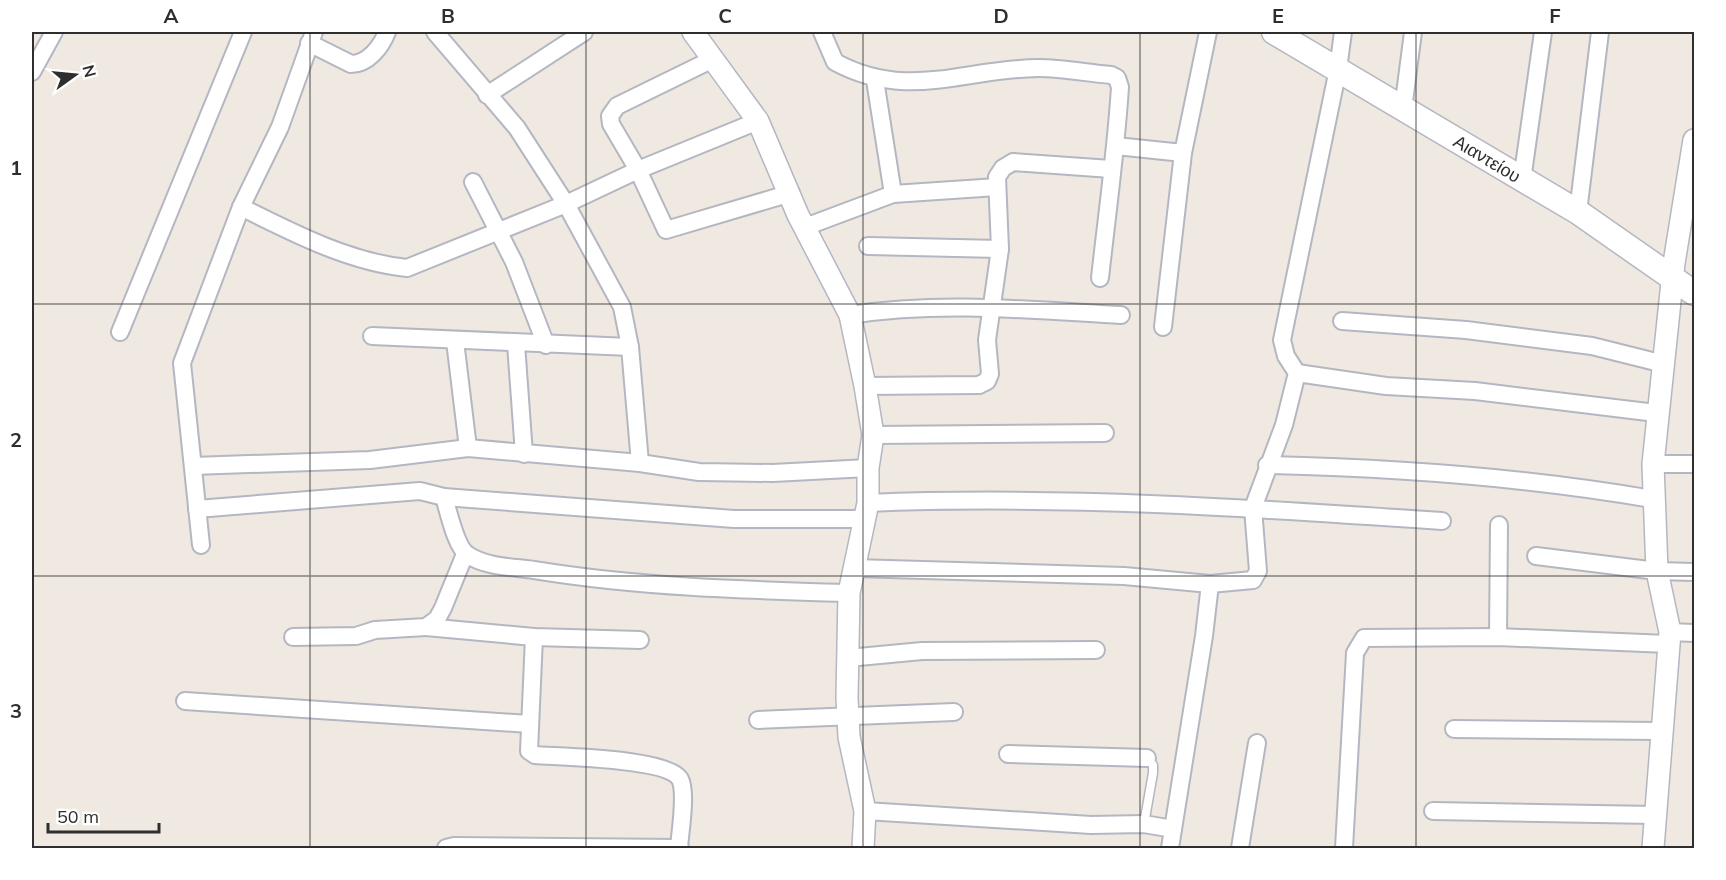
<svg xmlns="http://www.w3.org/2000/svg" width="1726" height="880" font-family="Mulish,sans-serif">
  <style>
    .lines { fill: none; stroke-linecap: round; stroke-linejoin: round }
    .service-casing { stroke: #b4b7c1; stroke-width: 11 }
    .minor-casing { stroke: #b4b7c1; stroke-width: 20 }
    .tertiary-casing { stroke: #b4b7c1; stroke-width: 24 }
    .secondary-casing { stroke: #b4b7c1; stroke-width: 27 }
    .service { stroke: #fff; stroke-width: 8 }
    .minor { stroke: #fff; stroke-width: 16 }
    .tertiary { stroke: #fff; stroke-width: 21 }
    .secondary { stroke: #fff; stroke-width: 24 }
    .grid { fill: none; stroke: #2e2e2e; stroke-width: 1.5; stroke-opacity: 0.55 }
    .labels { text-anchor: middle; stroke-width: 4.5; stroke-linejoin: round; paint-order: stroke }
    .street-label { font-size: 18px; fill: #2e2e2e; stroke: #fff }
    .neatline { fill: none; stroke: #2e2e2e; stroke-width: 2 }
    .grid-label { font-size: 20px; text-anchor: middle; font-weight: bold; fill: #2e2e2e }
  </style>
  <rect width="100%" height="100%" fill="#efe9e1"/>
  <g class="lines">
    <g class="service-casing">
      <polyline id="service" points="1144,824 1153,773 1153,765 1147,758"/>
    </g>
    <g class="minor-casing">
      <g id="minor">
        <polyline points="435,32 517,128 566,204 622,307 630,347 640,463 699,472 773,473 868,468"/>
        <path d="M 822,32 L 835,62 C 907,101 962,69 1038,68 C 1062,68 1087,73 1111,75 L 1117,78 L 1120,87 C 1116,151 1107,214 1100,278"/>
        <path d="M 309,43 L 351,64 C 368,64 381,47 387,32"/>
        <polyline points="713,59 617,106 610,116 611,124 638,170 666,230 791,193"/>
        <polyline points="32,72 54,32"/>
        <polyline points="875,80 893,194"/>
        <polyline points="487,95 584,32"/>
        <polyline points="1403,109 1413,32"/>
        <polyline points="1116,146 1183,153"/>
        <polyline points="1522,180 1543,32"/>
        <polyline points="473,182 514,262 546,345"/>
        <path d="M 241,207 C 293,233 349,262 407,268 L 566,204 L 638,170 L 758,121"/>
        <polyline points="1578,212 1600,32"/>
        <polyline points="805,227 893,194 997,187"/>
        <polyline points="868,246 1000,249"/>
        <path d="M 850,315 C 940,301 1031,310 1121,315"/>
        <polyline points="1342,321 1466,330 1592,346 1664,364"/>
        <polyline points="1163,327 1183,153 1208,32"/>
        <polyline points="120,332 243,32"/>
        <polyline points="372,336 630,347"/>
        <polyline points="455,341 468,448"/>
        <polyline points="516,344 524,454"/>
        <polyline points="1297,373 1386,386 1475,391 1656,413"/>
        <polyline points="865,386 979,385 987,381 990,374 987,340 1000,249 997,177 1003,168 1013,162 1111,169"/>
        <polyline points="873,435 1105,433"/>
        <polyline points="1653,464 1694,464"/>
        <path d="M 1267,465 C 1397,468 1525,477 1652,499"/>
        <polyline points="193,466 370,460 468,448 640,463"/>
        <path d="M 444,497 C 448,510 456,548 468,555 C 486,567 513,567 534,570 C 638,587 743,590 849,593"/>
        <path d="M 868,503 C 1060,495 1251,508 1442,521"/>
        <polyline points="197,509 420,491 444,497 734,519 865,519"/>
        <polyline points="201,545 182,363 241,207 280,127 314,32"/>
        <polyline points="1536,556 1657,571 1694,572"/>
        <polyline points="854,568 1124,576 1210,584"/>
        <polyline points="426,627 534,637 640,640"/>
        <polyline points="1670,632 1694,633"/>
        <polyline points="293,637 356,636 375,630 426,627 437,619 443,608 465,554"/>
        <path d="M 534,637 L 529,751 L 535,755 C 562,757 667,758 680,779 C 687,793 680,832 679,848"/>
        <polyline points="1498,637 1499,525"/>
        <polyline points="848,658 922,651 1096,650"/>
        <polyline points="185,701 529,724"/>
        <polyline points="758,720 954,712"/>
        <polyline points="1454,729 1660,731"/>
        <polyline points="1008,754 1147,758"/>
        <polyline points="865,811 1091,825 1144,824 1173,829"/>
        <polyline points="1433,811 1654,815"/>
        <polyline points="446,848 454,846 680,848"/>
        <polyline points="1170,848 1204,636 1210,584 1253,580 1258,571 1253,508 1284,425 1297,373 1286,356 1282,340 1338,69 1343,32"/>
        <polyline points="1240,848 1257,743"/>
        <polyline points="1344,848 1355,653 1364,638 1498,637 1668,644"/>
      </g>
    </g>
    <g class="tertiary-casing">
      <g id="tertiary">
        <polyline points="693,32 758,121 798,215 850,315 865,386 873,435 868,468 868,503 849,593 847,698 849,737 865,811 863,848"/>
        <polyline points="1653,848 1670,632 1657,571 1653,464 1674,263 1694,140"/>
      </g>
    </g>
    <g class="secondary-casing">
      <polyline id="secondary" points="1274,32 1578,212 1694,293"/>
    </g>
    <use href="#service" class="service"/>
    <use href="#minor" class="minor"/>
    <use href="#tertiary" class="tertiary"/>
    <use href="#secondary" class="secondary"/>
  </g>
  <path class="grid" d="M 310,32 L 310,848M 586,32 L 586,848M 863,32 L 863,848M 1140,32 L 1140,848M 1416,32 L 1416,848M 32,304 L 1694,304M 32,576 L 1694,576"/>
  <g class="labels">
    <g class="street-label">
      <text transform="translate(1487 159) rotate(31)" y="6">Αιαντείου</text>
    </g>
  </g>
  <rect width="1726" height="880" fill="none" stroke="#ffffff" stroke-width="66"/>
  <g transform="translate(75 75) rotate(75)" stroke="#ffffff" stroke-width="4.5" paint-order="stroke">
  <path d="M0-4.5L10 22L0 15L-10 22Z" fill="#2e2e2e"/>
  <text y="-9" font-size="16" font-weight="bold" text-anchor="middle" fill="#2e2e2e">N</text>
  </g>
  <path d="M48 823v9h111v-9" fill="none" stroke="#2e2e2e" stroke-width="3"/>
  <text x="57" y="823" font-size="18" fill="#2e2e2e" stroke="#ffffff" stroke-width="4.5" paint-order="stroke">50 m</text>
  <rect x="33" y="33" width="1660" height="814" class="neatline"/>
  <g class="grid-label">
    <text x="171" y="23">A</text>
    <text x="448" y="23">B</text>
    <text x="725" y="23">C</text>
    <text x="1001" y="23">D</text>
    <text x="1278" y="23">E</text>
    <text x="1555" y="23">F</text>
    <text x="16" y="175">1</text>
    <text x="16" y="447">2</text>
    <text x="16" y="718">3</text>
  </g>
</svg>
